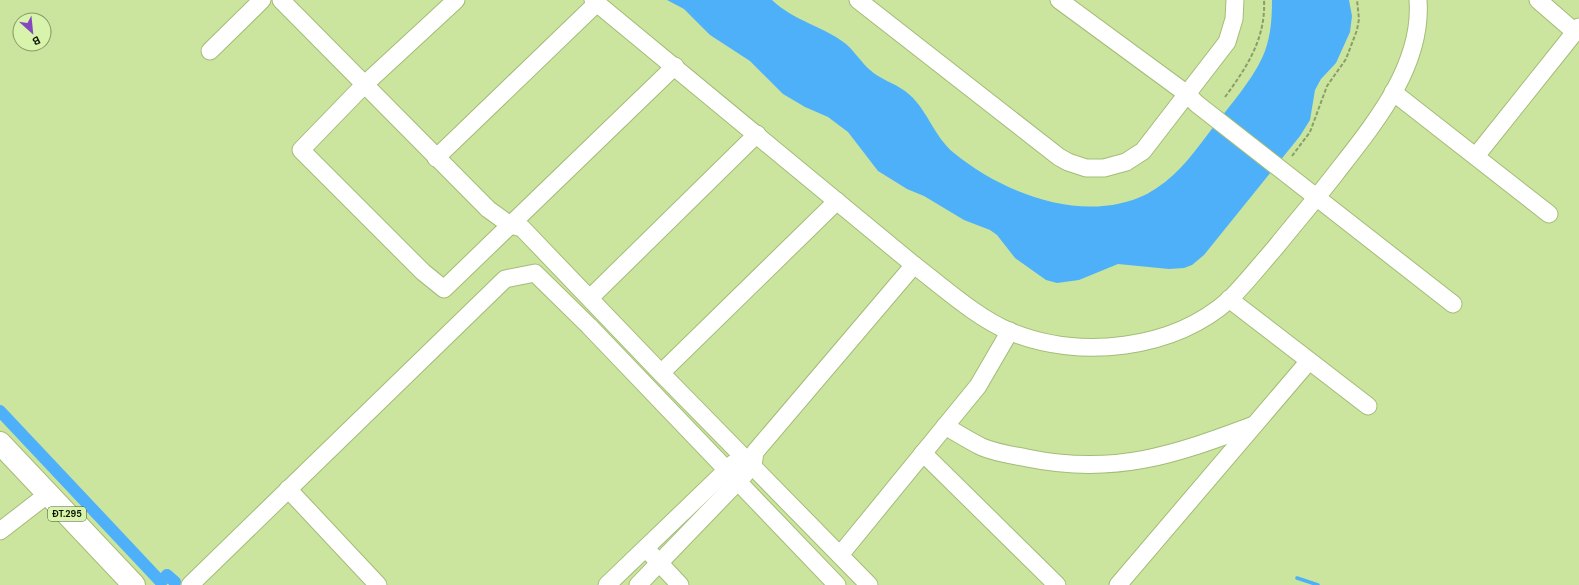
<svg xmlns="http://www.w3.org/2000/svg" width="1579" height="585" font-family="'DM Sans',sans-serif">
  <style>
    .water { fill: #4fb0fa }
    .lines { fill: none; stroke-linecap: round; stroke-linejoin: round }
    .stream { stroke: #4fb0fa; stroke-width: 3.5 }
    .canal { stroke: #4fb0fa; stroke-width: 12 }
    .minor-casing { stroke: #a3bc77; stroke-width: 19 }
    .major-casing { stroke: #a3bc77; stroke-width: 24 }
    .path { stroke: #8a9e69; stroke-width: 2; stroke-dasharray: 4 2; stroke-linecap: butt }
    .minor { stroke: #fff; stroke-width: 17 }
    .major { stroke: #fff; stroke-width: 22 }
    .labels { text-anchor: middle; stroke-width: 3; stroke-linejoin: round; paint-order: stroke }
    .shield { fill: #d8f3ac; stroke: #495734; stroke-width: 1 }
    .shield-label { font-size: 9px; font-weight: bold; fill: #0c1400 }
  </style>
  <rect width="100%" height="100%" fill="#cbe59f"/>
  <path class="water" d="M 667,0 L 772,0 C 794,21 823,26 846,44 C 855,52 861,62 870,70 C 880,79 894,83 905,91 C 927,107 933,136 954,153 C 1004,194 1085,225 1147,194 C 1173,180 1191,157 1208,134 C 1226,110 1255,78 1265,51 C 1271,34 1272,18 1272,0 L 1349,0 L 1352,16 L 1350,32 L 1336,63 L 1321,79 L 1315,90 L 1310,120 L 1300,136 L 1204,255 L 1192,265 L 1184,268 L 1169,269 L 1118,264 L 1079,280 L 1057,283 L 1046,280 L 1015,258 L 997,235 L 990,230 L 964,220 L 924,196 L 907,189 L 878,171 L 848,132 L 828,117 L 805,107 L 783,94 L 750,61 L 710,35 L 684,9 Z"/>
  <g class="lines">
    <polyline class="stream" points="1297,578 1318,585"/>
    <polyline class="canal" points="0,411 161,582 167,575 175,582"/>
    <g class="minor-casing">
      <g id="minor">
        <polyline points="281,0 488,209 510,225 522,228 661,373 869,585"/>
        <polyline points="456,0 364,85 301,150 423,272 444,289 675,66"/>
        <path d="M 593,0 L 914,265 C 943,287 977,318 1011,332 C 1080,360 1173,350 1230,299 C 1246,283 1260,265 1275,248 C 1295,223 1316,199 1336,173 C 1374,124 1423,66 1418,0"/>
        <polyline points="858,0 1059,157 1068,162 1086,168 1104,168 1126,162 1143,151 1227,42 1234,19 1235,0"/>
        <polyline points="1059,0 1187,94 1197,104 1453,304"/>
        <polyline points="1538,0 1575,32"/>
        <polyline points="210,51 262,0"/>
        <polyline points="1393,92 1549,214"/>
        <polyline points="1476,156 1579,27"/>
        <polyline points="436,158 597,3"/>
        <polyline points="590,298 757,134"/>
        <polyline points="1229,299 1368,406"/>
        <polyline points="661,373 837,201"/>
        <path d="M 945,426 C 957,433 970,441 982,447 C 996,453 1012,455 1027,458 C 1114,476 1174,455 1254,425"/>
        <polyline points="923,453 1057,585"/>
        <polyline points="753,466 755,452 914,265"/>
        <polyline points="288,489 378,585"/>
        <polyline points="0,531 48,494"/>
        <polyline points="651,554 680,585"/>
        <polyline points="840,555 978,386 1010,331"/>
        <polyline points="190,585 505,279 535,273 589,326 837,585"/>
        <polyline points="607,585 734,463"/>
        <polyline points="638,585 745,474"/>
        <polyline points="1118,585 1309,361"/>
      </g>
    </g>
    <g class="major-casing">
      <polyline id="major" points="0,443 134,585"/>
    </g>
    <g class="path">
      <path d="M 1225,97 C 1247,67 1266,38 1264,0"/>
      <polyline points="1292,156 1310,132 1327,86 1346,59 1357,30 1359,19 1357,0"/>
    </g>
    <use href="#minor" class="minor"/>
    <use href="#major" class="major"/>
  </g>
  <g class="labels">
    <rect class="shield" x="48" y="507" width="38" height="14" rx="3"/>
    <g class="shield-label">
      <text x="67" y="517">ĐT.295</text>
    </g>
  </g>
  <g transform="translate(32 32) rotate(153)"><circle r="19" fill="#d8f3ac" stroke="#869a67"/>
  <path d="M0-3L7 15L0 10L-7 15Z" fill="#8549bf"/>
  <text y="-6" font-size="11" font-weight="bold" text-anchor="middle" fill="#0c1400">B</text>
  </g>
</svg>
